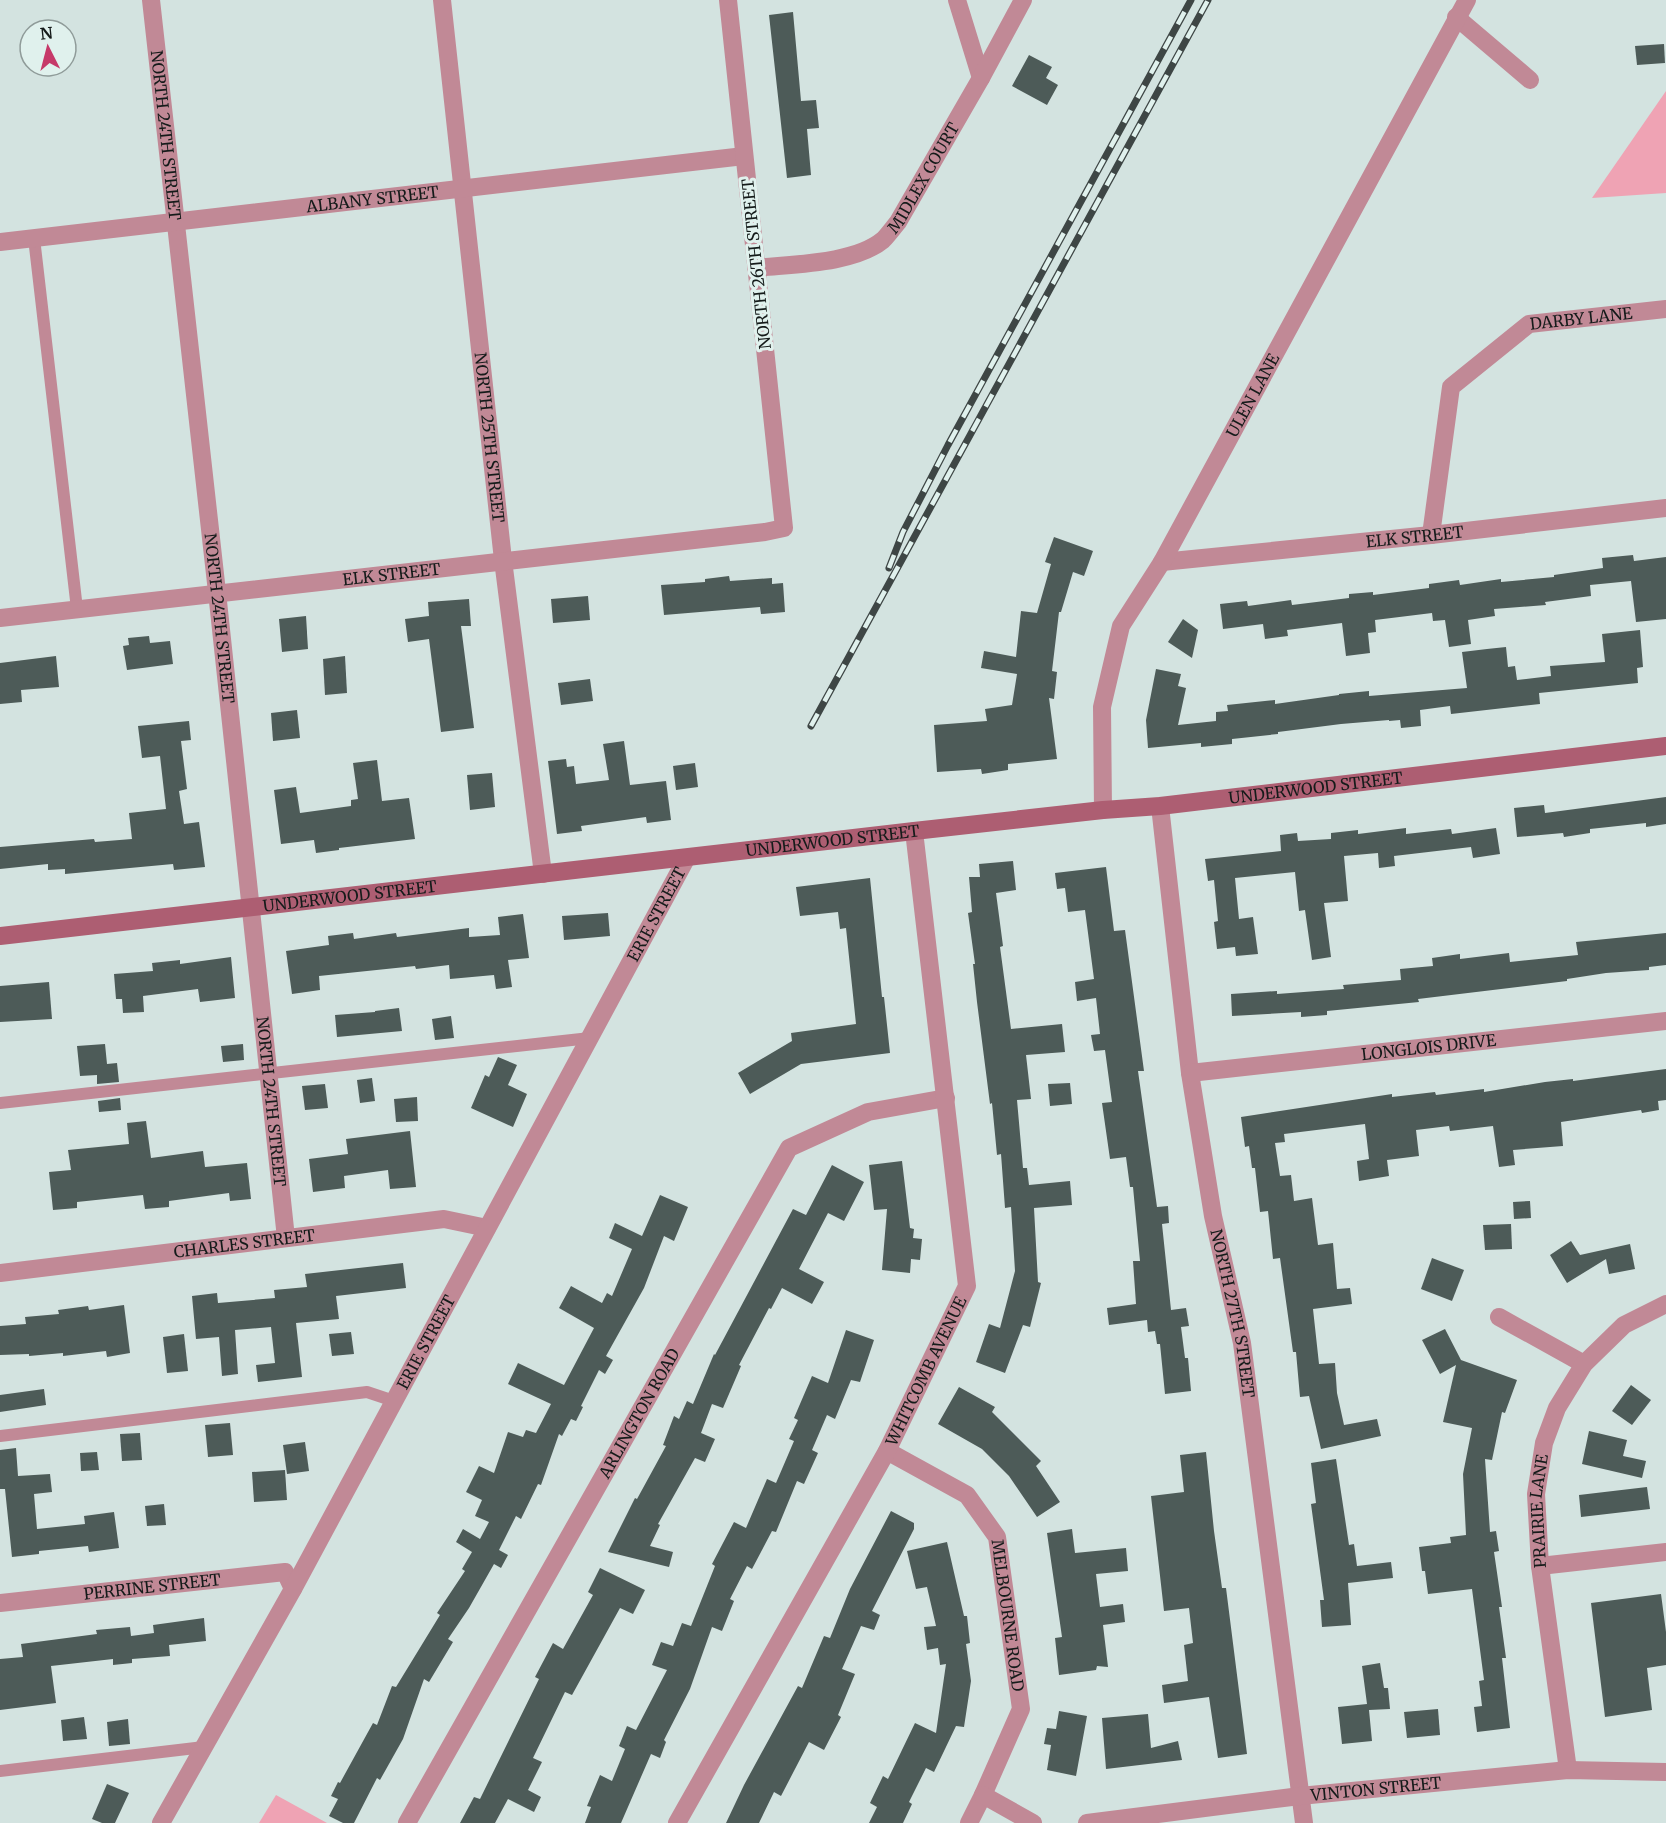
<svg xmlns="http://www.w3.org/2000/svg" width="1666" height="1823" font-family="Merriweather,serif">
  <style>
    .green { fill: #efa3b4 }
    .building { fill: #4d5b58 }
    .lines { fill: none; stroke-linecap: round; stroke-linejoin: round }
    .lane { stroke: #c18996; stroke-width: 12 }
    .street { stroke: #c18996; stroke-width: 18 }
    .secondary { stroke: #ad5e72; stroke-width: 18 }
    .rail-casing { stroke: #3e4645; stroke-width: 7 }
    .rail { stroke: #e0f1ed; stroke-width: 4.5; stroke-dasharray: 14; stroke-linecap: butt }
    .labels { text-anchor: middle; stroke-width: 6; stroke-linejoin: round; paint-order: stroke }
    .street-label { font-size: 16px; fill: #151b1a; stroke: #e0f1ed }
  </style>
  <rect width="100%" height="100%" fill="#d3e3e0"/>
  <g class="green">
    <polygon points="1666,91 1666,193 1592,198"/>
    <polygon points="276,1795 327,1823 259,1823"/>
  </g>
  <g class="building">
    <polygon points="793,12 801,101 816,100 819,128 807,129 811,175 787,178 769,15"/>
    <polygon points="1664,44 1665,63 1637,65 1635,46"/>
    <polygon points="1029,55 1052,67 1046,78 1058,85 1047,105 1012,86"/>
    <polygon points="1054,537 1093,551 1084,576 1073,572 1061,612 1059,612 1052,671 1057,672 1054,699 1049,698 1057,759 1008,764 1008,770 982,774 981,769 937,772 934,725 987,721 985,709 1012,705 1017,674 981,668 984,651 1016,657 1021,611 1037,613 1051,564 1045,562"/>
    <polygon points="1633,555 1634,561 1666,557 1666,619 1636,622 1631,581 1590,585 1591,596 1545,602 1546,605 1494,609 1495,616 1468,620 1471,644 1449,647 1445,620 1433,621 1432,613 1375,620 1376,632 1368,633 1370,653 1346,656 1342,623 1287,630 1288,636 1265,639 1263,624 1223,629 1220,604 1247,601 1248,606 1291,600 1292,605 1349,598 1349,594 1373,592 1373,595 1429,588 1429,584 1459,580 1460,585 1501,579 1501,582 1554,577 1554,575 1603,568 1602,558"/>
    <polygon points="729,576 730,581 772,578 772,584 783,583 785,612 761,614 760,607 664,615 661,585 705,582 705,579"/>
    <polygon points="588,596 590,620 553,623 551,599"/>
    <polygon points="469,599 471,626 461,626 474,728 441,732 429,639 408,642 405,619 429,616 428,602"/>
    <polygon points="306,616 308,649 282,652 279,619"/>
    <polygon points="1183,619 1198,630 1192,658 1168,642"/>
    <polygon points="1640,630 1643,667 1637,668 1638,683 1539,693 1540,704 1451,714 1450,706 1420,710 1421,726 1401,728 1400,720 1389,721 1389,720 1341,724 1278,732 1278,734 1232,739 1232,744 1201,747 1201,743 1148,748 1146,720 1156,669 1181,674 1178,686 1186,688 1178,725 1216,721 1216,712 1228,711 1227,705 1275,700 1275,704 1339,695 1339,694 1369,691 1369,696 1467,688 1462,652 1487,649 1506,647 1508,667 1515,666 1517,680 1551,676 1550,666 1605,662 1602,634"/>
    <polygon points="149,636 150,643 170,641 173,664 127,670 123,646 129,645 128,638"/>
    <polygon points="56,656 59,687 21,690 22,702 0,704 0,663"/>
    <polygon points="345,656 347,693 325,695 323,659"/>
    <polygon points="590,679 593,701 561,705 558,683"/>
    <polygon points="297,710 300,738 273,741 271,713"/>
    <polygon points="189,721 191,740 181,741 187,789 179,791 184,824 199,822 205,867 174,870 173,864 65,874 65,869 48,870 48,864 0,869 0,847 94,839 95,842 132,839 129,813 166,809 160,756 142,758 138,726"/>
    <polygon points="624,741 630,785 666,781 671,820 647,823 646,817 581,826 582,831 557,834 548,761 566,759 567,767 574,766 576,784 609,780 603,744"/>
    <polygon points="377,760 382,801 409,798 415,839 339,848 339,850 316,853 314,840 281,844 274,790 296,787 300,813 351,806 351,800 358,799 353,763"/>
    <polygon points="695,763 698,787 676,790 673,766"/>
    <polygon points="492,773 495,807 470,810 467,775"/>
    <polygon points="1666,797 1666,824 1646,827 1646,823 1590,829 1590,833 1564,837 1563,833 1517,837 1514,808 1544,805 1545,813"/>
    <polygon points="1406,828 1406,834 1451,829 1452,834 1496,828 1500,854 1473,858 1471,847 1394,856 1395,866 1379,868 1378,853 1344,856 1348,901 1324,903 1331,957 1312,960 1305,910 1299,911 1295,872 1235,878 1239,919 1253,917 1258,954 1236,956 1235,947 1217,949 1214,922 1218,921 1214,880 1208,881 1205,859 1281,851 1280,835 1297,833 1298,841 1331,839 1331,833 1358,830 1358,834"/>
    <polygon points="1013,861 1016,890 996,893 1003,946 1000,947 1011,1029 1062,1024 1065,1052 1026,1055 1031,1099 1017,1100 1023,1168 1027,1168 1029,1185 1070,1181 1072,1205 1034,1208 1038,1282 1041,1283 1030,1327 1023,1325 1005,1373 976,1362 989,1324 1000,1328 1015,1271 1011,1207 1005,1208 1001,1154 997,1155 992,1103 990,1104 977,1002 973,964 975,964 968,913 972,912 969,877 980,877 979,864"/>
    <polygon points="1106,867 1114,931 1125,930 1144,1071 1138,1071 1157,1207 1168,1206 1169,1223 1162,1224 1171,1310 1186,1308 1189,1326 1181,1327 1185,1358 1188,1358 1191,1391 1165,1394 1160,1344 1157,1344 1155,1331 1148,1332 1147,1320 1109,1325 1107,1308 1136,1304 1133,1261 1140,1261 1133,1187 1130,1187 1126,1157 1110,1159 1102,1103 1112,1102 1105,1050 1094,1051 1091,1035 1100,1034 1096,998 1077,1001 1075,982 1094,979 1085,910 1068,912 1065,888 1057,889 1055,873"/>
    <polygon points="870,878 882,997 884,997 890,1053 801,1064 750,1094 738,1073 792,1041 791,1033 856,1024 846,928 840,929 838,912 800,916 796,887"/>
    <polygon points="608,913 610,936 564,940 562,916"/>
    <polygon points="523,914 529,958 508,960 512,987 496,989 494,975 450,979 449,965 416,969 415,966 319,976 320,990 292,994 286,951 329,945 328,936 353,933 354,939 396,933 397,937 469,928 469,937 500,935 498,917"/>
    <polygon points="1666,933 1666,965 1649,967 1649,970 1606,973 1567,979 1567,981 1418,999 1419,1002 1327,1011 1327,1015 1301,1017 1301,1012 1232,1016 1231,994 1277,991 1277,994 1344,989 1343,985 1401,980 1400,969 1433,966 1432,958 1460,954 1460,959 1509,953 1510,962 1578,955 1576,942"/>
    <polygon points="231,957 235,998 200,1002 198,989 143,996 144,1012 123,1013 122,999 116,999 114,974 153,971 152,963 180,960 180,964"/>
    <polygon points="49,982 52,1019 0,1022 0,986"/>
    <polygon points="399,1008 402,1031 337,1037 335,1015 375,1012 375,1011"/>
    <polygon points="451,1016 454,1038 435,1040 432,1019"/>
    <polygon points="105,1044 107,1064 117,1063 119,1082 97,1084 97,1075 80,1076 77,1046"/>
    <polygon points="243,1044 244,1060 223,1062 221,1046"/>
    <polygon points="498,1057 517,1065 508,1085 527,1094 513,1127 471,1108 485,1075 489,1077"/>
    <polygon points="1666,1069 1666,1100 1658,1101 1659,1110 1642,1113 1641,1110 1561,1122 1563,1146 1513,1150 1515,1165 1499,1167 1493,1126 1450,1131 1449,1126 1416,1130 1419,1156 1387,1160 1389,1176 1359,1181 1357,1161 1369,1159 1365,1124 1284,1134 1285,1142 1275,1143 1280,1176 1291,1175 1294,1201 1312,1198 1318,1245 1333,1243 1337,1289 1350,1288 1352,1304 1313,1309 1319,1364 1335,1363 1337,1393 1344,1425 1377,1419 1381,1436 1321,1449 1309,1396 1300,1397 1296,1352 1293,1352 1280,1258 1273,1259 1268,1211 1260,1212 1255,1168 1252,1168 1249,1146 1245,1147 1241,1117 1392,1094 1392,1097 1435,1092 1436,1095 1484,1089 1484,1092 1545,1082 1573,1079 1573,1081"/>
    <polygon points="372,1078 375,1101 360,1103 357,1080"/>
    <polygon points="1070,1083 1072,1104 1050,1106 1048,1084"/>
    <polygon points="325,1084 328,1108 305,1110 302,1086"/>
    <polygon points="417,1097 418,1121 396,1122 394,1099"/>
    <polygon points="120,1098 121,1110 99,1112 98,1101"/>
    <polygon points="146,1121 151,1158 203,1151 205,1167 247,1163 251,1199 230,1201 229,1193 169,1201 169,1207 145,1209 143,1195 77,1202 77,1208 53,1210 49,1172 71,1170 68,1150 129,1144 127,1123"/>
    <polygon points="410,1131 416,1187 390,1189 388,1170 344,1176 345,1188 313,1192 309,1159 348,1154 346,1139"/>
    <polygon points="902,1161 910,1228 914,1229 913,1238 922,1239 920,1260 911,1259 910,1273 882,1270 887,1209 874,1210 869,1165"/>
    <polygon points="832,1165 864,1182 844,1221 828,1213 799,1269 824,1282 812,1304 782,1288 771,1309 769,1308 739,1365 741,1366 723,1408 712,1404 701,1433 715,1439 705,1462 695,1458 658,1524 660,1525 650,1546 673,1552 669,1567 608,1552 635,1498 637,1499 666,1446 663,1445 674,1416 679,1419 687,1401 693,1404 714,1354 715,1355 793,1209 806,1215"/>
    <polygon points="660,1195 688,1207 674,1241 664,1236 644,1288 606,1356 613,1360 605,1374 599,1370 581,1406 583,1407 576,1421 571,1419 562,1436 559,1434 541,1485 538,1484 521,1519 516,1516 499,1550 508,1555 501,1568 494,1564 469,1608 448,1639 453,1642 429,1682 424,1679 403,1739 380,1780 377,1778 354,1823 343,1823 329,1816 338,1799 331,1796 338,1782 340,1783 373,1723 377,1725 392,1686 396,1687 440,1615 437,1613 465,1571 462,1569 472,1552 456,1542 463,1529 480,1539 489,1522 475,1516 482,1500 466,1492 479,1466 494,1473 508,1432 523,1437 526,1430 536,1433 551,1404 508,1384 518,1363 564,1385 594,1328 559,1308 571,1286 602,1303 607,1293 612,1296 632,1249 609,1238 615,1223 642,1236"/>
    <polygon points="1530,1201 1531,1218 1514,1219 1513,1202"/>
    <polygon points="1511,1224 1512,1249 1485,1250 1483,1225"/>
    <polygon points="1571,1241 1580,1255 1630,1244 1635,1269 1609,1274 1606,1259 1567,1283 1550,1255"/>
    <polygon points="1432,1258 1464,1270 1452,1301 1421,1289"/>
    <polygon points="403,1263 406,1288 336,1296 339,1319 296,1323 302,1377 258,1382 256,1365 275,1363 271,1327 235,1330 238,1374 222,1376 219,1337 196,1339 192,1296 217,1293 218,1303 275,1298 274,1290 307,1287 305,1274"/>
    <polygon points="124,1305 130,1353 107,1357 106,1351 63,1356 63,1353 29,1356 29,1354 0,1355 0,1326 26,1324 25,1317 59,1314 58,1310 88,1306 89,1310"/>
    <polygon points="1445,1329 1461,1360 1517,1380 1505,1413 1502,1412 1492,1460 1485,1459 1490,1532 1496,1531 1499,1551 1494,1552 1502,1607 1499,1607 1506,1658 1502,1658 1510,1728 1477,1732 1474,1707 1482,1706 1479,1681 1484,1680 1472,1589 1428,1594 1425,1571 1422,1571 1419,1547 1451,1543 1450,1537 1466,1535 1463,1474 1472,1428 1443,1422 1456,1365 1440,1374 1422,1340"/>
    <polygon points="846,1330 874,1340 860,1382 851,1380 835,1419 827,1415 812,1450 818,1453 804,1484 797,1481 776,1532 772,1531 752,1569 747,1566 730,1599 734,1601 722,1631 712,1627 690,1689 664,1740 666,1742 660,1758 651,1754 621,1823 585,1823 591,1807 587,1806 600,1775 612,1781 625,1749 619,1746 627,1726 636,1730 667,1670 652,1665 661,1642 673,1646 682,1623 691,1626 715,1566 712,1564 734,1522 746,1528 767,1479 776,1483 794,1441 789,1439 798,1420 794,1418 812,1376 828,1383"/>
    <polygon points="351,1332 354,1354 332,1356 329,1334"/>
    <polygon points="184,1334 188,1371 167,1373 163,1337"/>
    <polygon points="1631,1385 1651,1400 1632,1425 1612,1411"/>
    <polygon points="959,1387 995,1407 992,1412 1041,1461 1036,1466 1060,1502 1037,1517 1009,1476 982,1449 938,1424"/>
    <polygon points="44,1389 46,1405 0,1412 0,1395"/>
    <polygon points="230,1423 233,1455 208,1457 205,1425"/>
    <polygon points="1589,1431 1627,1440 1623,1456 1646,1461 1642,1478 1582,1464"/>
    <polygon points="140,1433 142,1460 122,1461 120,1434"/>
    <polygon points="305,1442 309,1471 287,1474 283,1445"/>
    <polygon points="16,1448 18,1476 50,1474 52,1492 34,1494 37,1529 85,1524 84,1516 114,1512 119,1548 89,1552 88,1546 39,1551 39,1554 12,1557 5,1489 0,1489 0,1450"/>
    <polygon points="97,1452 99,1470 81,1471 80,1453"/>
    <polygon points="1206,1452 1214,1531 1222,1588 1226,1588 1247,1754 1218,1758 1209,1697 1164,1703 1162,1685 1188,1681 1184,1645 1193,1643 1189,1608 1164,1611 1151,1496 1184,1492 1180,1455"/>
    <polygon points="1336,1459 1349,1545 1354,1544 1357,1566 1391,1562 1393,1578 1348,1583 1351,1625 1322,1627 1320,1600 1324,1600 1311,1504 1316,1503 1311,1463"/>
    <polygon points="285,1470 287,1500 254,1502 252,1472"/>
    <polygon points="1647,1487 1650,1509 1581,1517 1579,1495"/>
    <polygon points="164,1504 166,1525 147,1526 145,1506"/>
    <polygon points="891,1511 914,1523 914,1529 872,1611 880,1615 874,1630 861,1626 842,1669 855,1674 838,1715 841,1717 824,1750 809,1742 781,1796 774,1792 759,1823 726,1823 744,1785 798,1686 802,1688 824,1636 830,1638 850,1589"/>
    <polygon points="1072,1529 1075,1553 1126,1548 1128,1571 1096,1574 1100,1607 1123,1604 1125,1622 1103,1625 1108,1667 1097,1666 1096,1670 1059,1675 1055,1638 1062,1637 1047,1533"/>
    <polygon points="947,1542 964,1616 967,1616 970,1643 966,1644 971,1681 964,1727 956,1726 934,1772 926,1768 909,1802 912,1804 903,1823 869,1823 877,1807 870,1803 883,1776 888,1779 915,1723 936,1733 946,1664 940,1665 938,1648 927,1650 924,1627 936,1626 927,1587 916,1589 907,1551"/>
    <polygon points="600,1568 645,1590 633,1614 620,1608 572,1695 565,1692 533,1758 542,1762 528,1790 541,1797 534,1812 508,1799 495,1823 460,1823 474,1797 480,1799 539,1679 535,1677 553,1643 563,1649 593,1595 588,1592"/>
    <polygon points="1661,1594 1666,1632 1666,1665 1647,1668 1652,1710 1605,1717 1591,1603"/>
    <polygon points="204,1618 206,1641 169,1645 170,1656 132,1659 132,1663 113,1665 113,1659 51,1666 56,1703 0,1710 0,1659 23,1657 21,1644 97,1634 96,1630 130,1627 131,1636 154,1633 153,1625"/>
    <polygon points="1380,1663 1384,1688 1388,1688 1390,1709 1369,1710 1372,1741 1342,1744 1338,1707 1367,1704 1362,1666"/>
    <polygon points="1438,1709 1440,1735 1407,1738 1404,1712"/>
    <polygon points="1059,1711 1087,1716 1076,1776 1047,1770 1051,1745 1044,1744 1047,1728 1056,1729"/>
    <polygon points="1148,1714 1151,1748 1178,1741 1182,1760 1106,1769 1102,1718"/>
    <polygon points="84,1717 87,1739 63,1741 61,1720"/>
    <polygon points="128,1719 130,1744 109,1746 107,1722"/>
    <polygon points="107,1784 129,1793 115,1823 102,1823 92,1819"/>
  </g>
  <g class="lines">
    <g class="lane">
      <polyline points="34,238 77,609"/>
      <polyline points="0,1103 590,1038"/>
      <polyline points="0,1436 367,1392 394,1401"/>
      <polyline points="0,1771 204,1747"/>
    </g>
    <g class="street">
      <path id="s1" d="M 151,0 L 217,592 L 286,1238"/>
      <path id="s2" d="M 442,0 L 503,560 L 543,874"/>
      <polyline points="957,0 981,78"/>
      <polyline points="1456,17 1530,80"/>
      <path id="s3" d="M 0,242 L 744,156"/>
      <path id="s4" d="M 756,268 C 793,264 854,264 883,240 C 888,235 893,228 898,222 L 981,78 L 1023,0"/>
      <path id="s5" d="M 1431,535 L 1451,387 L 1529,324 L 1666,309"/>
      <path id="s6" d="M 1162,562 L 1431,535 L 1666,508"/>
      <path id="s7" d="M 0,618 L 765,532 L 784,528 L 728,0"/>
      <path id="s8" d="M 1160,806 L 1190,1073 L 1213,1216 L 1242,1343 L 1304,1823"/>
      <path id="s9" d="M 1103,810 L 1102,707 L 1121,626 L 1162,562 L 1467,0"/>
      <path id="s10" d="M 1190,1073 L 1666,1021"/>
      <path id="s11" d="M 0,1273 L 444,1219 L 487,1228"/>
      <polyline points="1499,1317 1584,1364"/>
      <path id="s12" d="M 887,1451 L 967,1495 L 997,1537 L 1021,1709 L 983,1795 L 969,1823"/>
      <polyline points="1540,1566 1666,1552"/>
      <path id="s13" d="M 0,1603 L 285,1572 L 293,1589"/>
      <path id="s14" d="M 1568,1770 L 1540,1566 L 1536,1494 L 1544,1443 L 1557,1408 L 1584,1364 L 1624,1325 L 1666,1304"/>
      <polyline points="983,1795 1033,1823"/>
      <path id="s15" d="M 161,1823 L 293,1589 L 686,859"/>
      <path id="s16" d="M 407,1823 L 789,1148 L 868,1112 L 946,1098"/>
      <path id="s17" d="M 677,1823 L 887,1451 L 967,1286 L 914,831"/>
      <path id="s18" d="M 1087,1823 L 1300,1796 L 1568,1770 L 1666,1772"/>
    </g>
    <path class="secondary" id="s19" d="M 0,936 L 914,831 L 1103,810 L 1160,806 L 1666,746"/>
    <g class="rail-casing">
      <g id="rail">
        <polyline points="889,568 903,532 948,445 1191,0"/>
        <polyline points="811,726 1208,0"/>
      </g>
    </g>
    <use href="#rail" class="rail"/>
  </g>
  <g class="labels">
    <g class="street-label">
      <text dy="6" stroke="none"><textPath href="#s1" startOffset="136">NORTH 24TH STREET</textPath></text>
      <text dy="6" stroke="none"><textPath href="#s4" startOffset="206">MIDLEX COURT</textPath></text>
      <text dy="6" stroke="none"><textPath href="#s3" startOffset="375">ALBANY STREET</textPath></text>
      <text transform="translate(756 264) rotate(-96)" y="6">NORTH 26TH STREET</text>
      <text dy="6" stroke="none"><textPath href="#s5" startOffset="302">DARBY LANE</textPath></text>
      <text dy="6" stroke="none"><textPath href="#s9" startOffset="452">ULEN LANE</textPath></text>
      <text dy="6" stroke="none"><textPath href="#s2" startOffset="440">NORTH 25TH STREET</textPath></text>
      <text dy="6" stroke="none"><textPath href="#s6" startOffset="254">ELK STREET</textPath></text>
      <text dy="6" stroke="none"><textPath href="#s7" startOffset="394">ELK STREET</textPath></text>
      <text dy="6" stroke="none"><textPath href="#s1" startOffset="622">NORTH 24TH STREET</textPath></text>
      <text dy="6" stroke="none"><textPath href="#s19" startOffset="1324">UNDERWOOD STREET</textPath></text>
      <text dy="6" stroke="none"><textPath href="#s19" startOffset="838">UNDERWOOD STREET</textPath></text>
      <text dy="6" stroke="none"><textPath href="#s19" startOffset="352">UNDERWOOD STREET</textPath></text>
      <text dy="6" stroke="none"><textPath href="#s15" startOffset="1035">ERIE STREET</textPath></text>
      <text dy="6" stroke="none"><textPath href="#s10" startOffset="240">LONGLOIS DRIVE</textPath></text>
      <text dy="6" stroke="none"><textPath href="#s1" startOffset="1108">NORTH 24TH STREET</textPath></text>
      <text dy="6" stroke="none"><textPath href="#s11" startOffset="246">CHARLES STREET</textPath></text>
      <text dy="6" stroke="none"><textPath href="#s8" startOffset="513">NORTH 27TH STREET</textPath></text>
      <text dy="6" stroke="none"><textPath href="#s15" startOffset="549">ERIE STREET</textPath></text>
      <text dy="6" stroke="none"><textPath href="#s17" startOffset="516">WHITCOMB AVENUE</textPath></text>
      <text dy="6" stroke="none"><textPath href="#s16" startOffset="471">ARLINGTON ROAD</textPath></text>
      <text dy="6" stroke="none"><textPath href="#s14" startOffset="261">PRAIRIE LANE</textPath></text>
      <text dy="6" stroke="none"><textPath href="#s13" startOffset="153">PERRINE STREET</textPath></text>
      <text dy="6" stroke="none"><textPath href="#s12" startOffset="222">MELBOURNE ROAD</textPath></text>
      <text dy="6" stroke="none"><textPath href="#s18" startOffset="291">VINTON STREET</textPath></text>
    </g>
  </g>
  <g transform="translate(48 48) rotate(354)"><circle r="28" fill="#e0f1ed" stroke="#8f9b99" stroke-width="1.5"/>
  <path d="M0-4.5L10 22L0 15L-10 22Z" fill="#c63969"/>
  <text y="-9" font-size="16" font-weight="bold" text-anchor="middle" fill="#151b1a">N</text>
  </g>
</svg>
